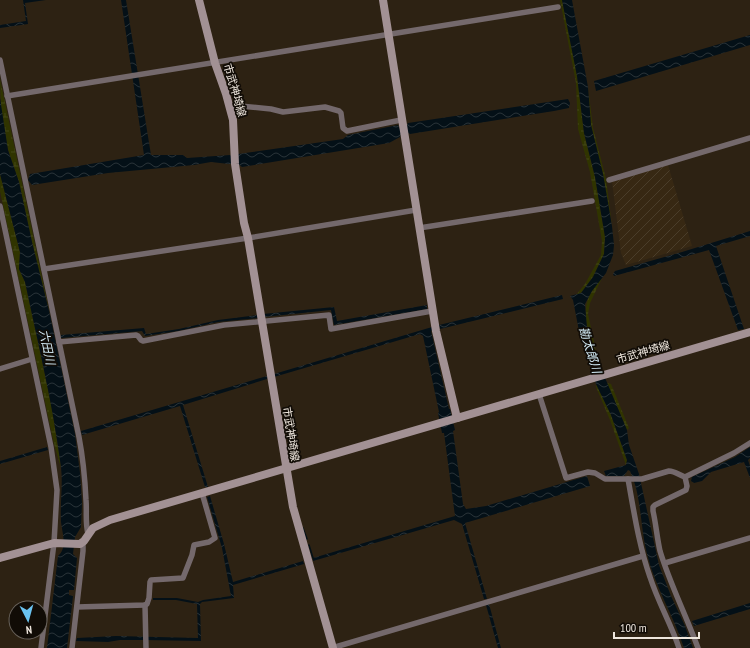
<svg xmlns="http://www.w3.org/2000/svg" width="750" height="648" font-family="'PT Sans Narrow','Noto Sans JP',sans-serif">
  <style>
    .industrial { fill: url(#industrial-furrows) }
    .wetland { fill: url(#wetland-marsh) }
    .water { fill: url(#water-waves) }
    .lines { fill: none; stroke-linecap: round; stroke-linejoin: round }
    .stream { stroke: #041017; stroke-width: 1.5 }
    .street { stroke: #74696c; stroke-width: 5.5 }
    .secondary { stroke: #a29194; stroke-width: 8 }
    .labels { text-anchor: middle; stroke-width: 3.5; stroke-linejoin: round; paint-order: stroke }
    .street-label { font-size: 11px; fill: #eee6dd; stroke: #110c06 }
    .water-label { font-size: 12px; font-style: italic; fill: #d0e8f3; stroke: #110c06 }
  </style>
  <defs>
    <pattern id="industrial-furrows" width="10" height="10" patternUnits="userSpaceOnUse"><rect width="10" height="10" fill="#372813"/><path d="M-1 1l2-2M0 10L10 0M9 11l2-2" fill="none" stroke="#4a3d2a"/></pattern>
    <pattern id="wetland-marsh" width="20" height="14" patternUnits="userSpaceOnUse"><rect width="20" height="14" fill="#303400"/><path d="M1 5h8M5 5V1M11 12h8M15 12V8" fill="none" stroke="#444818"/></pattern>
    <pattern id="water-waves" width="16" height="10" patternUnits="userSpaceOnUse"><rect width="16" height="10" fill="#041017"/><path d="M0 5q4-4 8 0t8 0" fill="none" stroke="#293338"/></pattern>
  </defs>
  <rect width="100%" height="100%" fill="#2d2213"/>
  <polygon class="industrial" points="668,165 692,246 626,265 621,253 612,181"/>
  <g class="wetland">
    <polygon points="560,0 562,0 577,76 584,133 595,177 605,237 604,254 593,277 581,293 576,295 585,284 601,255 602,241 590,172 578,129 576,83"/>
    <polygon points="0,79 50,315 32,242 19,182 8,150 1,113"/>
    <polygon points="588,87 593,128 606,179 612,226 603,174 591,125"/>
    <polygon points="0,174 20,252 19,269 25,282 52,408 61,468 54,444 0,191"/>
    <path d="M 602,278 L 590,303 L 588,314 L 598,361 C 590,339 578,312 592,291 C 594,286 599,282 602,278 Z"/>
    <polygon points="607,383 611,384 629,428 627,430"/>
    <polygon points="596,384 611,415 627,460 626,465 610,420 596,387"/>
  </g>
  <g class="water">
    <polygon points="23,0 46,0 25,3 28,24 0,28 0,25 26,21"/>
    <polygon points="121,0 126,0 151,155 183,155 187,158 230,155 232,157 238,154 343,139 348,135 398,125 400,129 406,127 408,123 568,99 570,103 569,108 554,111 410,134 407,132 401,133 400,137 389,143 242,167 237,163 229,164 211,162 194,165 108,173 32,185 28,180 30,174 144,155"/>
    <path d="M 562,0 L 572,0 L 588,87 L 591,125 L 603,174 L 612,226 L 614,245 L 613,255 L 606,273 L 592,291 L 585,304 L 587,328 L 598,361 L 627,430 L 629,445 L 639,474 L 659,565 L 671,596 L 685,626 L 693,648 L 684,648 C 674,616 655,587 647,554 C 640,527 642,497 630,471 L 628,470 L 624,476 L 606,476 L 604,471 L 626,465 L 627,460 L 611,415 L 596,384 L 579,331 L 573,300 L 570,296 L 581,293 L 593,277 L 604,254 L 605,237 L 595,177 L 584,133 L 577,76 Z"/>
    <polygon points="750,35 750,45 596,91 594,81"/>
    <path d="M 0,98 L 8,150 L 19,182 L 32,242 L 50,315 L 75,434 L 80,473 L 82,503 L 81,527 L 75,537 L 73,554 L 77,558 L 74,590 L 69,590 L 69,595 L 73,596 L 67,648 L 47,648 L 58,556 C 68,547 62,533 61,522 C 60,503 63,485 61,467 C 53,405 38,343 25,282 L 19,269 L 20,252 L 0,174 Z"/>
    <polygon points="750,231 750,236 716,246 744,329 738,330 709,250 614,276 613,274 615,271 682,252"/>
    <polygon points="562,295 563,299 440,329 439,325"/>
    <polygon points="427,305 427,309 334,325 331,310 264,317 263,314 334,307 337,321"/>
    <polygon points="257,315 258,318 218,322 178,331 145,336 142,331 61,338 61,335 144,328 146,334 179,329 218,320"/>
    <polygon points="432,327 433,330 431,331 449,409 450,409 455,430 453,431 463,504 466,509 486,506 587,476 590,486 465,523 487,599 484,599 462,524 454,520 313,561 313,558 455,516 444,433 442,433 438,413 439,412 423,336 420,334 274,377 274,374"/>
    <polygon points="267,376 267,379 183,405 208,487 205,487 180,406 82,435 81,431"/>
    <polygon points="47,447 48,450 0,464 0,461"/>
    <polygon points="750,447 750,458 748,460 750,466 750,478 744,462 711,472 702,481 694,483 691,481 692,477 735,457"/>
    <polygon points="210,496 224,544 233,582 303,561 304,564 233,585 234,598 202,602 200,604 201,641 142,640 120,640 108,642 76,641 77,638 116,636 198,638 197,604 176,600 153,600 153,598 177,598 198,602 203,600 231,596 222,548 207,497"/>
    <polygon points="750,603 750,609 694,626 692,621"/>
    <polygon points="489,604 501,648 498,648 486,605"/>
  </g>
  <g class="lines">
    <g class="stream">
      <polyline points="303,528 307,539"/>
      <polyline points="309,545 313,558"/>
    </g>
    <g class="street">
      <path d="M 0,60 L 79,437 C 83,458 85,479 86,500 C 87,511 85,522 88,534"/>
      <polyline points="7,96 558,7"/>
      <polyline points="229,107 240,106 271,109 283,112 325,107 339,111 341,113 343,128 347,131 401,120"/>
      <polyline points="609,180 750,138"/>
      <polyline points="0,206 51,447 57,490 54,543 41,648"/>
      <polyline points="419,228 592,201"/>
      <polyline points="44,269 248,238 416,210"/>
      <polyline points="59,342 136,335 138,336 141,340 143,341 224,325 329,315 331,329 432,311"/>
      <polyline points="0,369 32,359"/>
      <path d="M 539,394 L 566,478 L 588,472 L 595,473 L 605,479 L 642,479 L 669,471 C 675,471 679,475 685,477 L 734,453 L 750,443"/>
      <path d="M 685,477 L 687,486 L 686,490 L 655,505 L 653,507 L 653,511 C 656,524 657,538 660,551 C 670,584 686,615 698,648"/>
      <path d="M 628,479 C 634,512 639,546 650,577 C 658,602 671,624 679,648"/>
      <polyline points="665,563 750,538"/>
      <polyline points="145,605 146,648"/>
      <polyline points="77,607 145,605 147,604 149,598 150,582 151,580 183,578 192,555 194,545 209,542 215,538 202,493"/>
      <polyline points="72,648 83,551 83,543"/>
      <polyline points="332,648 643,556"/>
    </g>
    <g class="secondary">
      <polyline points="199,0 215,63 226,94 233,120 235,164 244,223 248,238 293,507 333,648"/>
      <polyline points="383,0 436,331 457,418"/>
      <polyline points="0,558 54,543 80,544 84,541 93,528 110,520 750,332"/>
    </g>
  </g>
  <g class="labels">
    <g class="street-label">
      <text transform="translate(235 90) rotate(74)" y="4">市武神埼線</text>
      <text transform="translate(643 352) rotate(-16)" y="4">市武神埼線</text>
      <text transform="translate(291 434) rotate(81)" y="4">市武神埼線</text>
    </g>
    <g class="water-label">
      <text transform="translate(47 347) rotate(78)" y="4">六田川</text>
      <text transform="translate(590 350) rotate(73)" y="4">勘太郎川</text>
    </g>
  </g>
  <g transform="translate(28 620) rotate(174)"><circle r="19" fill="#110c06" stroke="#69635c"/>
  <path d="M0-3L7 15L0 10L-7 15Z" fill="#6ac3f1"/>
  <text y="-6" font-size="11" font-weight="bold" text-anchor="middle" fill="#eee6dd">N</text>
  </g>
  <path d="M614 632v6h85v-6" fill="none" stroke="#eee6dd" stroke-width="2"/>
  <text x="620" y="632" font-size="12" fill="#eee6dd" stroke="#110c06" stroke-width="3" paint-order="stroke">100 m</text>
</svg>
